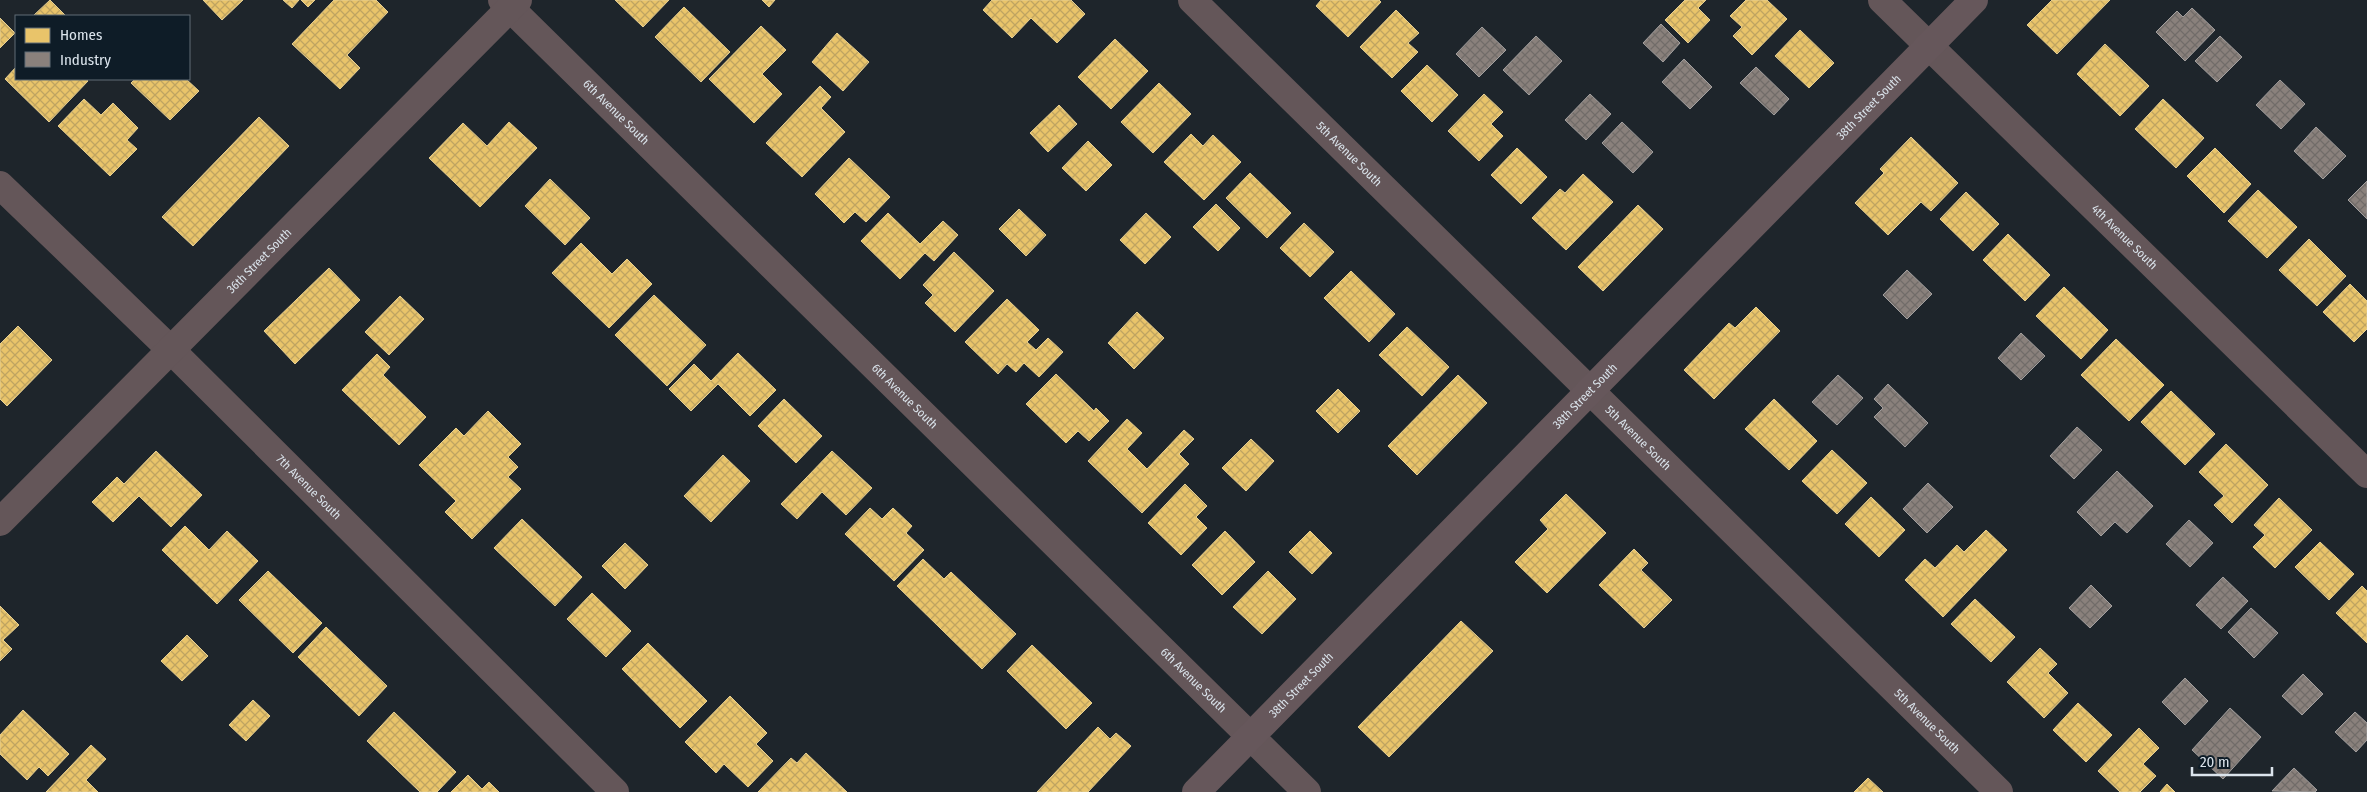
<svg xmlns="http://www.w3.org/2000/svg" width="2367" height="792" font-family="'Fira Sans Condensed',sans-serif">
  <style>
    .homes { fill: url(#homes-cross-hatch); stroke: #e5ce91 }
    .industry { fill: url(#industry-cross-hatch); stroke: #a29f9e }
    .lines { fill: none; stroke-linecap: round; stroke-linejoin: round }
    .street { stroke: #645659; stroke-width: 28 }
    .secondary { stroke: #66575b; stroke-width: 28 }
    .labels { text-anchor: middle; stroke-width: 5; stroke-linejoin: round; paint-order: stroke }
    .street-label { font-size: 12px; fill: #dbe4ec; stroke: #0e1c27 }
  </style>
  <defs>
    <pattern id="homes-cross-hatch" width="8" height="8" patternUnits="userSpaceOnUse" patternTransform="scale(1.25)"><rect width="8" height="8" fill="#e9c46a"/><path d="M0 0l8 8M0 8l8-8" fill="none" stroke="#bfa461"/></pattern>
    <pattern id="industry-cross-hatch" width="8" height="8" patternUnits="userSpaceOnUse" patternTransform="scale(1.25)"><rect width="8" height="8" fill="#8a817c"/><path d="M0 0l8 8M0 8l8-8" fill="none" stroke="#716c69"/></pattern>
  </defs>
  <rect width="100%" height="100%" fill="#1e252b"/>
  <g class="homes">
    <polygon points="50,0 66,16 33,16"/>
    <polygon points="203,0 243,0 222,20"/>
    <polygon points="283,0 299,0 292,8"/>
    <polygon points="301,0 315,0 308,7"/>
    <polygon points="334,0 376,0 388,12 347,55 360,68 340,89 292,44"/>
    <polygon points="615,0 669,0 643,27"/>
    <polygon points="762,0 775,0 769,7"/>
    <polygon points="992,0 1071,0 1085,14 1057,43 1031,18 1012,38 983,10"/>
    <polygon points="1321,0 1379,0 1381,2 1348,37 1316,6"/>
    <polygon points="1685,0 1706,0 1698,8 1710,20 1688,43 1665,20"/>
    <polygon points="1746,0 1767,0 1787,19 1752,55 1733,36 1742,27 1730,16"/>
    <polygon points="2052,0 2110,0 2057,54 2027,25"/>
    <polygon points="684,7 730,52 701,82 655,37"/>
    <polygon points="1396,10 1419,33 1408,43 1418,52 1392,78 1360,47"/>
    <polygon points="0,18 15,33 0,48"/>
    <polygon points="761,26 786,50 762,74 782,94 754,123 709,79"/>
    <polygon points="1800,30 1834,63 1809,88 1775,56"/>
    <polygon points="837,33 869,62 843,91 812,62"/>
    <polygon points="1115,39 1148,71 1111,109 1078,77"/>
    <polygon points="2105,44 2149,86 2120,116 2077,74"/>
    <polygon points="1427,65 1458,95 1432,122 1401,91"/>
    <polygon points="16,67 16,79 86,79 88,81 49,122 5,79"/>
    <polygon points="135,79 186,79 199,91 170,120 131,83"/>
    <polygon points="1159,83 1191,114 1153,153 1121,122"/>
    <polygon points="820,86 831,97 821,108 845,132 802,177 766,143"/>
    <polygon points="1484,94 1503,112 1491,124 1503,136 1479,161 1448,131"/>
    <polygon points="84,99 101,115 113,103 138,128 127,140 137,149 110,176 58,126"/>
    <polygon points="2163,99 2204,138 2176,168 2135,129"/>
    <polygon points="1059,105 1077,124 1048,152 1030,133"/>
    <polygon points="259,117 289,146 193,246 162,217"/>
    <polygon points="509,122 537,148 480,207 429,158 463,123 487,146"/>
    <polygon points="1191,134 1203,146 1213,135 1241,162 1204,200 1164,162"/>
    <polygon points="1911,137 1958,183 1931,211 1921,202 1888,235 1855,203 1884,173 1880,169"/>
    <polygon points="1088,141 1112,165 1086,191 1062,168"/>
    <polygon points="1517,148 1547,177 1521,204 1491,175"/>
    <polygon points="2215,148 2251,184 2224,213 2187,176"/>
    <polygon points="849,158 890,197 866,222 855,212 844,223 815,194"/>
    <polygon points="1250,173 1291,213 1267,238 1226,198"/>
    <polygon points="1583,174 1613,202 1566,250 1532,218 1560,189 1565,193"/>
    <polygon points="550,179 590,218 565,245 525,206"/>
    <polygon points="2258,190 2297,227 2267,258 2228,221"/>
    <polygon points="1966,192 1999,224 1973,251 1940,219"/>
    <polygon points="1216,204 1240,228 1218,251 1193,227"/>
    <polygon points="1638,205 1663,229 1603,291 1578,267"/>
    <polygon points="1019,209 1046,235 1026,256 999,229"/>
    <polygon points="888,213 920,244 943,221 958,235 934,261 925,253 900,279 861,241"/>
    <polygon points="1146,213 1171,237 1145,264 1120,240"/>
    <polygon points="1304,223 1334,252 1310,277 1280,248"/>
    <polygon points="2008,234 2050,275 2025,301 1983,260"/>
    <polygon points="2309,239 2346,276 2317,306 2279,270"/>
    <polygon points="581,243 612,274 627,259 652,284 609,328 552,273"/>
    <polygon points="954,252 994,291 955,332 925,303 933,295 923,285"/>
    <polygon points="329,268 360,300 295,364 264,331"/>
    <polygon points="1351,271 1395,314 1369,342 1324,298"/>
    <polygon points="2350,284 2367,301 2367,329 2354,342 2323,312"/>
    <polygon points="2064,287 2108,330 2081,359 2036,316"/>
    <polygon points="654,295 706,345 667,386 615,335"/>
    <polygon points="400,296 424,319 389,355 365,332"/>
    <polygon points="1007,299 1039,330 1027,342 1036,350 1048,338 1063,352 1039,377 1024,363 1016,372 1007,364 998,374 965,342"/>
    <polygon points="1756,307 1780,331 1714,399 1684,370 1729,323 1735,328"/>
    <polygon points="1137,312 1164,338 1134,369 1108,343"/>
    <polygon points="18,326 52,360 7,406 0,399 0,344"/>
    <polygon points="1407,327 1449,367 1422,396 1379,355"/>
    <polygon points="2116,339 2164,385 2129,421 2081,375"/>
    <polygon points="738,353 776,390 750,416 718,384 691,411 669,389 694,364 711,381"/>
    <polygon points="377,354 390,367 383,375 426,417 399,445 342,390"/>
    <polygon points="1056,374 1094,411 1096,408 1109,421 1089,441 1078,431 1066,443 1026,404"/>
    <polygon points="1458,375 1487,403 1417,475 1388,446"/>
    <polygon points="1338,389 1360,411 1338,433 1316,411"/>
    <polygon points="2171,391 2215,434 2185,465 2141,422"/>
    <polygon points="784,399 822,436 796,463 758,426"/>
    <polygon points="1774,399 1817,441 1789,470 1745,429"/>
    <polygon points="488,411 521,444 508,457 518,467 508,477 521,489 472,539 445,512 456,501 419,465 456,428 464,436"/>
    <polygon points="1127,419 1142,433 1127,449 1147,469 1184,430 1194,439 1179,454 1189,464 1142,513 1088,461"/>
    <polygon points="1251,439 1274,461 1246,491 1222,468"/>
    <polygon points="2226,444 2268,485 2232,523 2214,505 2224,496 2199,472"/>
    <polygon points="1832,450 1867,483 1837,514 1802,481"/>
    <polygon points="156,451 202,495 171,527 139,496 113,522 92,502 117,477 124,484"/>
    <polygon points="832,451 872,488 846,515 822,492 797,519 781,504"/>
    <polygon points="723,455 750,481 711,522 684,496"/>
    <polygon points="1185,484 1207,506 1196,517 1207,528 1181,555 1148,523"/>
    <polygon points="1566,494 1606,533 1547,593 1515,562 1548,529 1540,520"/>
    <polygon points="1871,497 1905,530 1879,557 1845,524"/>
    <polygon points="2279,498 2312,530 2275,568 2253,547 2265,535 2254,525"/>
    <polygon points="870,508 882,519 893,508 912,526 906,533 924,550 894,581 845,534"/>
    <polygon points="522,519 582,577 555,606 494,548"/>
    <polygon points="185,526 209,550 227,531 258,561 217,604 162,550"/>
    <polygon points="1986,530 2007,550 1943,617 1905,580 1925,559 1935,568 1957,545 1964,552"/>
    <polygon points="1225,531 1255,562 1222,595 1192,565"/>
    <polygon points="1310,531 1332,553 1312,574 1289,552"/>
    <polygon points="2320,542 2354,574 2329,600 2295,567"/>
    <polygon points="625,543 648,565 625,589 602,566"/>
    <polygon points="1634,549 1648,563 1641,570 1672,600 1644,628 1599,585"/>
    <polygon points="923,559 944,579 951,572 1016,634 982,669 897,586"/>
    <polygon points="268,571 322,623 293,653 239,600"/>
    <polygon points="1268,571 1296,599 1262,634 1233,607"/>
    <polygon points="2362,586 2367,591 2367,643 2336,613"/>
    <polygon points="592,593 631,631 606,657 567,619"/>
    <polygon points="1975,599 2015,637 1991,662 1951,624"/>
    <polygon points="0,606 19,625 3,640 12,649 0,661"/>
    <polygon points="1461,621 1493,651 1389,757 1358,727"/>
    <polygon points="326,627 387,686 359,716 298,657"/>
    <polygon points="187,635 208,656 182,681 161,661"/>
    <polygon points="648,643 707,701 680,728 622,669"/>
    <polygon points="1032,645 1092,703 1066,729 1007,671"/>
    <polygon points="2040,648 2057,664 2048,673 2068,693 2044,718 2007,682"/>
    <polygon points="730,696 767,733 756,744 773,761 748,787 724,764 716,773 685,742"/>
    <polygon points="253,700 270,716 246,741 229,725"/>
    <polygon points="2078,703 2112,735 2086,762 2053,730"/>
    <polygon points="23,710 69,754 48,776 39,767 27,780 0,754 0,735"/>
    <polygon points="394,712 456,772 437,792 420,792 367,741"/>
    <polygon points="1098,727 1110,739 1116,733 1131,746 1088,792 1037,792"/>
    <polygon points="2139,728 2159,748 2143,764 2156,776 2140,792 2120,792 2098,771"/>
    <polygon points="91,745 106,759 86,780 98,792 46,792"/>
    <polygon points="806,753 847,792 758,792 791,758 797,763"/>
    <polygon points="468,775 482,789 489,782 499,792 451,792"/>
    <polygon points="1868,778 1883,792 1854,792"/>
    <polygon points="2167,784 2175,792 2160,792"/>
  </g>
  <g class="industry">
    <polygon points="2192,8 2215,30 2185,61 2156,32 2177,11 2183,17"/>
    <polygon points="1661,24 1680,43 1663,62 1643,43"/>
    <polygon points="1482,27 1506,50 1479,77 1456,54"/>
    <polygon points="1536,36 1562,61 1529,95 1503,70"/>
    <polygon points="2220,36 2242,57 2217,82 2195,61"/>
    <polygon points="1684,59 1712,87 1690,109 1662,82"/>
    <polygon points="1756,67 1789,99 1774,115 1740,83"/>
    <polygon points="2280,80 2305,104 2281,129 2256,105"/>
    <polygon points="1590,94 1611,114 1586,140 1565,120"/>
    <polygon points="1622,122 1653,152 1633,173 1602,143"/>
    <polygon points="2316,127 2346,156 2323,179 2294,151"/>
    <polygon points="2367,181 2367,219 2348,200"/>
    <polygon points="1907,270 1932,294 1907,319 1883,295"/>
    <polygon points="2021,333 2045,356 2021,380 1998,358"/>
    <polygon points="1838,375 1863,398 1837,425 1812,402"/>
    <polygon points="1888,384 1928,423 1905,447 1874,417 1883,408 1874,399"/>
    <polygon points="2077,427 2102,450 2074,479 2050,456"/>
    <polygon points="2117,471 2153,506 2127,533 2115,522 2101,536 2077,512"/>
    <polygon points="1928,483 1953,507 1927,533 1903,509"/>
    <polygon points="2189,520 2213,543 2190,567 2166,544"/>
    <polygon points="2223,577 2248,601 2221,629 2196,605"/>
    <polygon points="2091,585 2112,606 2090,628 2069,608"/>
    <polygon points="2251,608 2278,633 2254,658 2228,632"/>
    <polygon points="2303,674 2323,694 2302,715 2282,696"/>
    <polygon points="2185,678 2208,701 2185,725 2162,702"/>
    <polygon points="2230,708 2261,737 2223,779 2192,750"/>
    <polygon points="2355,712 2367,723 2367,740 2356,752 2335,732"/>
    <polygon points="2294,768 2317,790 2315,792 2272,791"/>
  </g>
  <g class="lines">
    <g class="street">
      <path id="s1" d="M 502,0 L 1307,792"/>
      <path id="s2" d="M 1192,0 L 1999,792"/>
      <path id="s3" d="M 1882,0 L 2367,474"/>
      <path id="s4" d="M 0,185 L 170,349 L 615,792"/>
      <path id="s5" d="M 0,522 L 518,0"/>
    </g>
    <path class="secondary" id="s6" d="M 1196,792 L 1974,0"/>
  </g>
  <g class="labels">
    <g class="street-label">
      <text dy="4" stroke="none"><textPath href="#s6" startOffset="960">38th Street South</textPath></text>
      <text dy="4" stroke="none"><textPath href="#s1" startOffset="160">6th Avenue South</textPath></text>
      <text dy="4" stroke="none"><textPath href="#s2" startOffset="220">5th Avenue South</textPath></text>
      <text dy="4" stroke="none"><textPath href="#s3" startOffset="339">4th Avenue South</textPath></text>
      <text dy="4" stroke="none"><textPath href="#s5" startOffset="368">36th Street South</textPath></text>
      <text dy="4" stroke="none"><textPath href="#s1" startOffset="565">6th Avenue South</textPath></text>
      <text dy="4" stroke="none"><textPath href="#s6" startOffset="555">38th Street South</textPath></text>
      <text dy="4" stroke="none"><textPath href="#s2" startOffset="625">5th Avenue South</textPath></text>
      <text dy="4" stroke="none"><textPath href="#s4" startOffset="432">7th Avenue South</textPath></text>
      <text dy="4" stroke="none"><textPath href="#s1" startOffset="970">6th Avenue South</textPath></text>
      <text dy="4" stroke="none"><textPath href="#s6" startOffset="150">38th Street South</textPath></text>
      <text dy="4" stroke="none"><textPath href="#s2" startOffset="1030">5th Avenue South</textPath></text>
    </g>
  </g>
  <rect x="15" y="15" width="175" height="65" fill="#0e1c27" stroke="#606c76"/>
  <rect x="25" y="28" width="25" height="15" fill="#e9c46a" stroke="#606c76"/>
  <text x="60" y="40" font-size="15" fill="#dbe4ec">Homes</text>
  <rect x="25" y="52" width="25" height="15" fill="#8a817c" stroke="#606c76"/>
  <text x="60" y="65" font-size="15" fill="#dbe4ec">Industry</text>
  <path d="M2192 767v8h80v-8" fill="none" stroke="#dbe4ec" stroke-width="2.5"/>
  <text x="2200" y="767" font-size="15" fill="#dbe4ec" stroke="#0e1c27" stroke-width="4" paint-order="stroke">20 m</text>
</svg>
